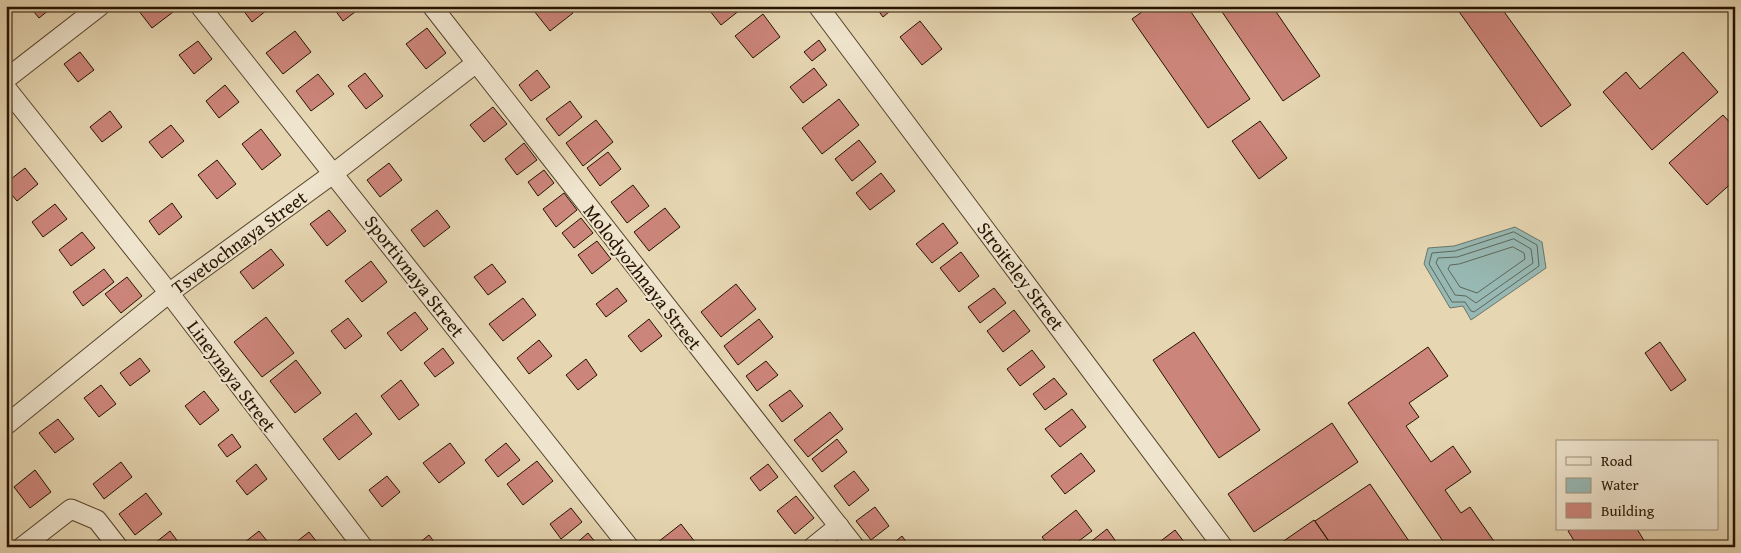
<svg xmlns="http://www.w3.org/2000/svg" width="1741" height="553" font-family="'Gentium Book Plus',serif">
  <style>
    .water { fill: #97b8b3; stroke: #69766b }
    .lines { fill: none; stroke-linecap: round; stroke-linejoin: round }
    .shore { stroke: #5e665a; stroke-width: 1 }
    .building { fill: #cc857a; stroke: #251300 }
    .street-casing { stroke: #55442c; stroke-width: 21 }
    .street { stroke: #efe4cd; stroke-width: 19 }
    .labels { text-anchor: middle; stroke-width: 4; stroke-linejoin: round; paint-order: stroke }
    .street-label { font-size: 19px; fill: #251300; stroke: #efe4cd }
  </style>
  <rect width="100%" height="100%" fill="#e6d6b2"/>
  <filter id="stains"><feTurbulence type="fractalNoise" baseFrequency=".004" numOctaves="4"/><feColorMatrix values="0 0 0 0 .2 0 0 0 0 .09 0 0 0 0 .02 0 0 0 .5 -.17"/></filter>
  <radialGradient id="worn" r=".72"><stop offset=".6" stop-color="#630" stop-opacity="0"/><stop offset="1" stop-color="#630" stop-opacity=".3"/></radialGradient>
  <polygon class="water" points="1515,227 1542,242 1546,268 1471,320 1463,306 1450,308 1424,264 1428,248 1454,246"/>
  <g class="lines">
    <g class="shore">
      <polygon points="1514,232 1537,245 1539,266 1474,312 1471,311 1465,302 1452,302 1429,264 1432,253 1455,251"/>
      <polygon points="1514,239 1531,249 1533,263 1476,303 1466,296 1455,295 1436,263 1438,258 1457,257"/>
      <polygon points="1513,247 1524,253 1525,259 1477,293 1460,287 1448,269 1450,265 1459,264"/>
    </g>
  </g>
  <g class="building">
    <polygon points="29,6 54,6 39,18"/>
    <polygon points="135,6 175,6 177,9 152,28"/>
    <polygon points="240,6 272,6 252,22"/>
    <polygon points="332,6 363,6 343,21"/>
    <polygon points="530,6 567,6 573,13 550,31"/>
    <polygon points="706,6 745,6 721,25"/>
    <polygon points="875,6 896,6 883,17"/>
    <polygon points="1150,6 1187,6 1250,99 1208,128 1132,19"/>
    <polygon points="1218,6 1272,6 1320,76 1283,101"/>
    <polygon points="1455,6 1500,6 1571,105 1541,127"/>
    <polygon points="763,14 780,37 753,58 735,36"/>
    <polygon points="920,21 942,49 922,65 900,37"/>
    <polygon points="427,28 446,53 426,69 406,44"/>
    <polygon points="295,31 311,52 283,74 266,53"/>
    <polygon points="819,40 826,50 812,61 804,52"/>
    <polygon points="198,41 212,59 194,74 179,55"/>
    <polygon points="80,52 94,70 78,82 64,64"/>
    <polygon points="1683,52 1718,92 1652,150 1603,92 1626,72 1640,89"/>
    <polygon points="814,68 827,85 803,103 790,87"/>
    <polygon points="537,70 550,87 531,101 519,85"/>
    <polygon points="365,73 383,96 366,109 348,86"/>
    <polygon points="318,74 334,94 311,111 296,91"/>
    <polygon points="225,85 239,102 219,118 206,101"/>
    <polygon points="839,99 859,125 822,154 802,128"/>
    <polygon points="570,101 582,117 559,136 546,119"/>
    <polygon points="493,107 507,124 484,142 470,125"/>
    <polygon points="110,111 122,127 102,142 90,127"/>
    <polygon points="1723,115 1735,128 1735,180 1707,205 1669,163"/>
    <polygon points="596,120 613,142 583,166 566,143"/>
    <polygon points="1260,121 1287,158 1259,179 1232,141"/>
    <polygon points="171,125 184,141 162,158 149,142"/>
    <polygon points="261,129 281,155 262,170 242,144"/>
    <polygon points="859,140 876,162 852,181 835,159"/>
    <polygon points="524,143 537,160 517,175 505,159"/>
    <polygon points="608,152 621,169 600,186 587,168"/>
    <polygon points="217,160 236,184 217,199 198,175"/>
    <polygon points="389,163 402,180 380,197 367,180"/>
    <polygon points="25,168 38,184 17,201 6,188 6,183"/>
    <polygon points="544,170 554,183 538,196 528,182"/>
    <polygon points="881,173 895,191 870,210 856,193"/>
    <polygon points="633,185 649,206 627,223 611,202"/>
    <polygon points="564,193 577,210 556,227 543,209"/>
    <polygon points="172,203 182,217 159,235 149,221"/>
    <polygon points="55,204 67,219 43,237 32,222"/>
    <polygon points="665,208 680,227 649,251 634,232"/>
    <polygon points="329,210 346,231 327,246 310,224"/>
    <polygon points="437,210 450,227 424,247 411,230"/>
    <polygon points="581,218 593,233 574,248 562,233"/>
    <polygon points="943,223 958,243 932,263 916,244"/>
    <polygon points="82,232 95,248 71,266 59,250"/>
    <polygon points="597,241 611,259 592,274 578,255"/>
    <polygon points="271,249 284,265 253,289 240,272"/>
    <polygon points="961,252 979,276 959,292 940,268"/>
    <polygon points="371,261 387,282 362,302 345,281"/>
    <polygon points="492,264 506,282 488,295 474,277"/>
    <polygon points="104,269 114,282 83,306 73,292"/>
    <polygon points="127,277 142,296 121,313 105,294"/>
    <polygon points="736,284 756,309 721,337 701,312"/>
    <polygon points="617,288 627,301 606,317 596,304"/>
    <polygon points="994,288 1006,303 980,323 968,307"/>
    <polygon points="523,298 536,315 503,341 489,324"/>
    <polygon points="1014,310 1030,331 1003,352 987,331"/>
    <polygon points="415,312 428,329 401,351 387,333"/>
    <polygon points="266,317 294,353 262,377 234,342"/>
    <polygon points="348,318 362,336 345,349 331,331"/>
    <polygon points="649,319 662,336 641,352 628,336"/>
    <polygon points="759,319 773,337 738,365 724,346"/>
    <polygon points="1194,332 1260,430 1219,458 1153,360"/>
    <polygon points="539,340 552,356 529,374 517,358"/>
    <polygon points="1660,342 1686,380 1671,391 1645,353"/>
    <polygon points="1428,347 1448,376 1409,403 1419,417 1406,426 1431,462 1453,446 1471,472 1445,490 1461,513 1470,507 1498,547 1447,547 1348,403"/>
    <polygon points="443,348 454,363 435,377 424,363"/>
    <polygon points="1032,350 1045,367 1020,386 1007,369"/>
    <polygon points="140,358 150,371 130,386 120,373"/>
    <polygon points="586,359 597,375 578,390 566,375"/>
    <polygon points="296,360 321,393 295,413 270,381"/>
    <polygon points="766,361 778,375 757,391 746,376"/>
    <polygon points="1054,378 1067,394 1045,410 1033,394"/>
    <polygon points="401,380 419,405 399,420 381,396"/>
    <polygon points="101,385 116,404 99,417 84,398"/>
    <polygon points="790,390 803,406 782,422 769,405"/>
    <polygon points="204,391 219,410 200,425 185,406"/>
    <polygon points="1072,409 1086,427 1060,447 1045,429"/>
    <polygon points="830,412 843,429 808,457 794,440"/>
    <polygon points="356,413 372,434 339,460 323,439"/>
    <polygon points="58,419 74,439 55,453 39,433"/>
    <polygon points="1332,423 1358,462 1254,532 1228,494"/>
    <polygon points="232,434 241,447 227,457 218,445"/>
    <polygon points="837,439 847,452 822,472 812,459"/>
    <polygon points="450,443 465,463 439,483 423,463"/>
    <polygon points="506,443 520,460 498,477 485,460"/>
    <polygon points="1081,453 1095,471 1065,494 1051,476"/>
    <polygon points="537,461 553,481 523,505 507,484"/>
    <polygon points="121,462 132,477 104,499 93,484"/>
    <polygon points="256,464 267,479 247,495 236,481"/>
    <polygon points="768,464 778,477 760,491 750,478"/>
    <polygon points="35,470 51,492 30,508 14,487"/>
    <polygon points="854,471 869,490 849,506 834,486"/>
    <polygon points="387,476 400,492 382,507 369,490"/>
    <polygon points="1370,484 1413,547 1333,547 1315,521"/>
    <polygon points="146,493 162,514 135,535 119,514"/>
    <polygon points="796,496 814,518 795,534 777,511"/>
    <polygon points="875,507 889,526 871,540 856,521"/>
    <polygon points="571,508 582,522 561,539 550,524"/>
    <polygon points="1076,510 1092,531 1071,547 1050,547 1042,537"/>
    <polygon points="1314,520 1332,546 1275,547"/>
    <polygon points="681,524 695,542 688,547 661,547 658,542"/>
    <polygon points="1107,529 1120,547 1084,547"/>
    <polygon points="1571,529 1637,529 1648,547 1578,547 1568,531"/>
    <polygon points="1175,530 1188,547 1153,547"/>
    <polygon points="170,531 182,547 150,547"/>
    <polygon points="259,531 272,547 241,547 240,546"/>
    <polygon points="309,532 321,547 290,547"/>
    <polygon points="588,533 599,547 573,547 573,546"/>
    <polygon points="429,535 438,547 414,547"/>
    <polygon points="902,536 910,547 889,547"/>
  </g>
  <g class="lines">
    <g class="street-casing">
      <g id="street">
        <polyline points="200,6 629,547"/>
        <polyline points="432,6 855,547"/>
        <polyline points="818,6 1223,547"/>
        <polyline points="6,79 100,6"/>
        <polyline points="6,88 169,293 363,547"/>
        <polyline points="6,425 169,293 334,173 476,63"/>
        <polyline points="22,547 71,509 97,520 118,547"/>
        <polyline points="813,547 839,526"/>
      </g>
    </g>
    <use href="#street" class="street"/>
  </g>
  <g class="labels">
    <g class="street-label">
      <text transform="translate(239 242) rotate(-36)" y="7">Tsvetochnaya Street</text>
      <text transform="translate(415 276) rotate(52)" y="7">Sportivnaya Street</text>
      <text transform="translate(1021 276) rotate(53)" y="7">Stroiteley Street</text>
      <text transform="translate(643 277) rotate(52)" y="7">Molodyozhnaya Street</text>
      <text transform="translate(232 376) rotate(53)" y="7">Lineynaya Street</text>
    </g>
  </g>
  <rect width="1741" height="553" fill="none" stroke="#e6d6b2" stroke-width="25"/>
  <rect x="8" y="8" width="1726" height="538" fill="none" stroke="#251300" stroke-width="2.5"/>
  <rect x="12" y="12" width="1716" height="528" fill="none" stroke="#251300"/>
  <rect x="1556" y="440" width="162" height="90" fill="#efe4cd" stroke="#9e907b"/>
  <rect x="1566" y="457" width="25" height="8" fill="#efe4cd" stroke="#9e907b"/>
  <text x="1601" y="466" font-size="15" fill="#251300">Road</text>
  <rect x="1566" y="478" width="25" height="15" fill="#97b8b3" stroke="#9e907b"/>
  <text x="1601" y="490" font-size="15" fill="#251300">Water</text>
  <rect x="1566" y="503" width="25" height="15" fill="#cc857a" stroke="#9e907b"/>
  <text x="1601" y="516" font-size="15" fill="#251300">Building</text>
  <rect width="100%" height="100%" filter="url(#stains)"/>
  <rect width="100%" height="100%" fill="url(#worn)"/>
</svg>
